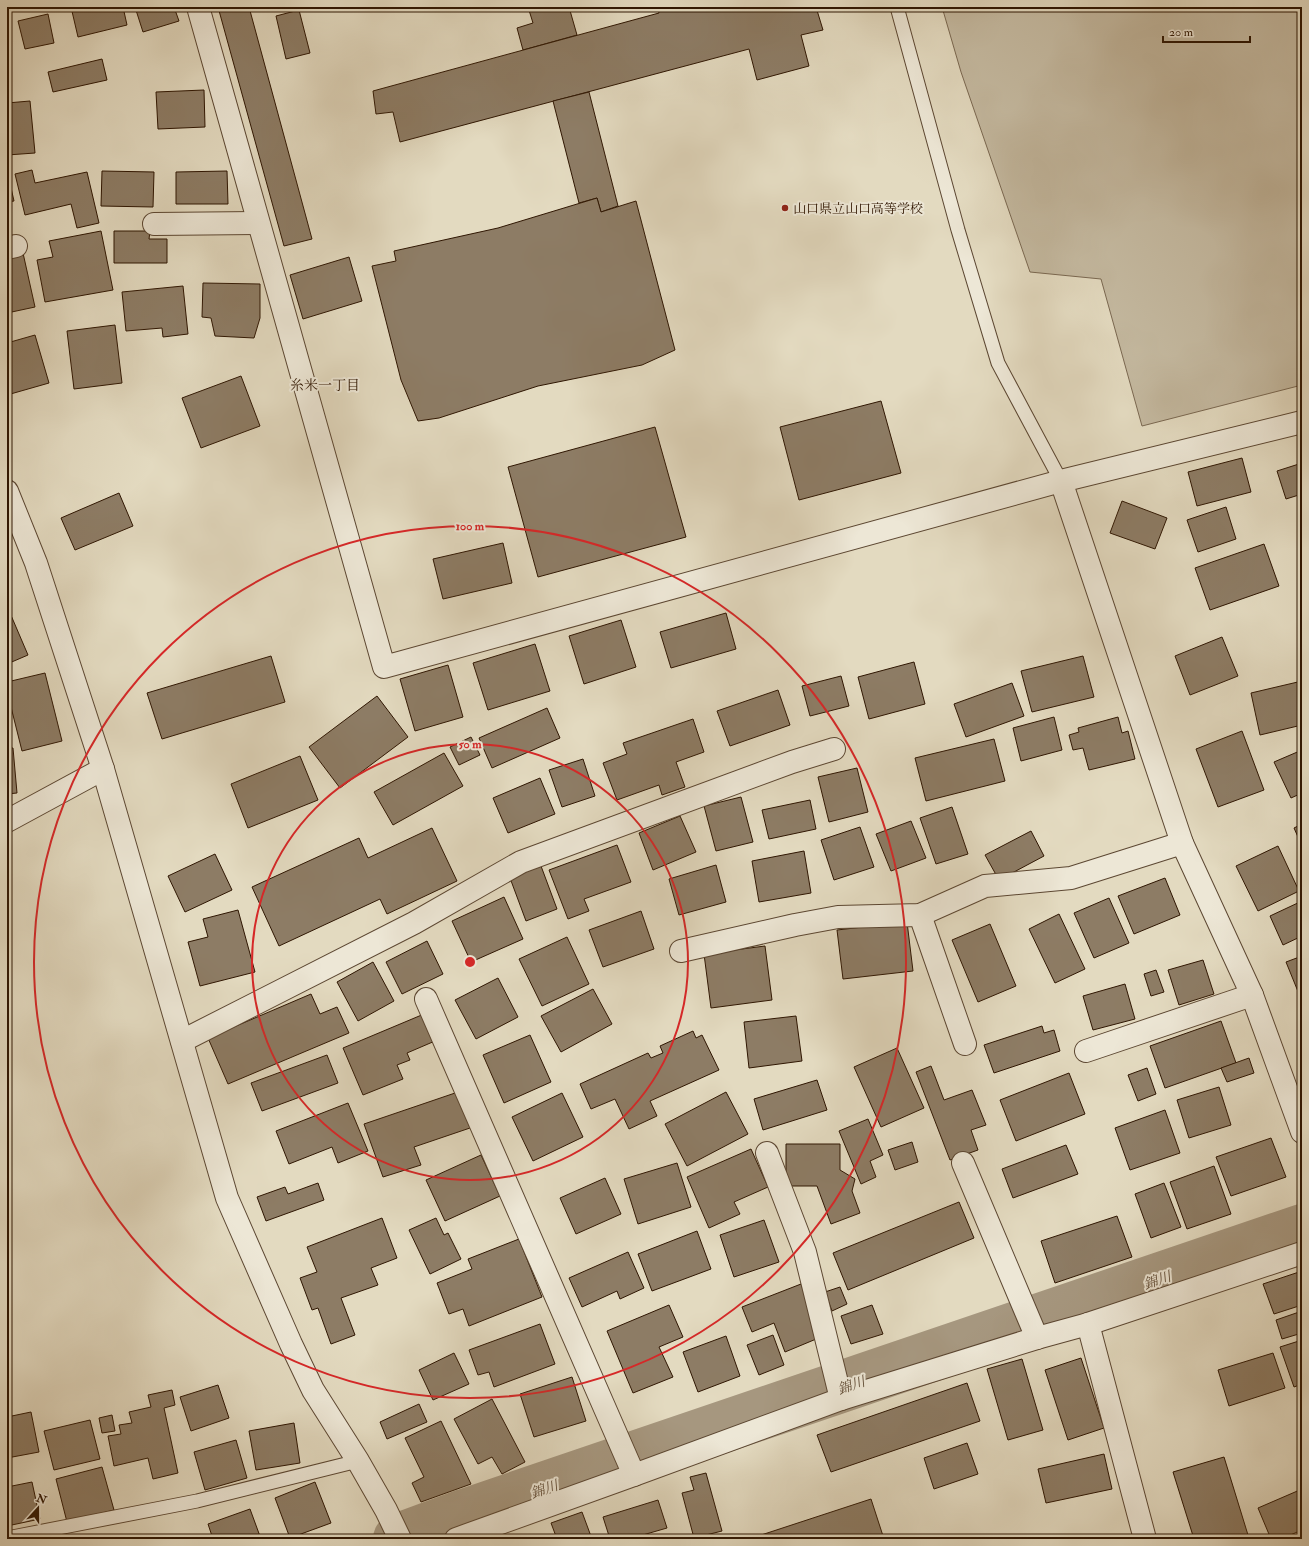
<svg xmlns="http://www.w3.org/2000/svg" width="1309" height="1546" font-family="'IM FELL Double Pica','Noto Serif JP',serif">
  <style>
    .green { fill: #c4b9a0; stroke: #7a6851 }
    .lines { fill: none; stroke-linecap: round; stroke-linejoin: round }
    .river { stroke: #a6977f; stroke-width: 52 }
    .building { fill: #8d7c65; stroke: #2f1602 }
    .service-casing { stroke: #5c4732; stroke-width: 15 }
    .minor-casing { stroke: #5c4732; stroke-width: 24 }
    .tertiary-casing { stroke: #5c4732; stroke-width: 24 }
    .service { stroke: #ede7d6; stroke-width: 13 }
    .minor { stroke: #ede7d6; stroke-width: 22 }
    .tertiary { stroke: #ede7d6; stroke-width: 22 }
    .ring { fill: none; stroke: #d62828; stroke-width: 2 }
    .poi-dot { fill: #8f2418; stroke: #ede7d6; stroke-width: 1.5 }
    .labels { text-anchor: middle; stroke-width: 4; stroke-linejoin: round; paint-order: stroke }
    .poi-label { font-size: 13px; fill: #2f1602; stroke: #ede7d6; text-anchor: start }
    .neighbourhood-label { font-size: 14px; fill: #2f1602; stroke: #ede7d6 }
    .water-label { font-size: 14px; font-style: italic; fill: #5f4a34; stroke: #ede7d6 }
    .centre { fill: #d62828; stroke: #ede7d6; stroke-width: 2 }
    .ring-label { font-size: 12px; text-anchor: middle; font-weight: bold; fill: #d62828; stroke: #ede7d6; stroke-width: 4; stroke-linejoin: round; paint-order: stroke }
  </style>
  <rect width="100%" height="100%" fill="#e3dac0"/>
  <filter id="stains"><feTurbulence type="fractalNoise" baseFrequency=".005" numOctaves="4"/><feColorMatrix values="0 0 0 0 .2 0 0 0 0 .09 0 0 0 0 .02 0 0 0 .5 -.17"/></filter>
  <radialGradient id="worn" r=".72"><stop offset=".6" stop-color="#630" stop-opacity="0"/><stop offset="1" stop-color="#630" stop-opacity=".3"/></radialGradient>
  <polygon class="green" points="942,7 1302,7 1302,385 1142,426 1101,279 1030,272 961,72"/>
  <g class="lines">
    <polyline class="river" points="399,1539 467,1514 1302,1230"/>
  </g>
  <g class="building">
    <polygon points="71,7 123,7 127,25 78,37"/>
    <polygon points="135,7 174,7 179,21 143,32"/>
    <polygon points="218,7 249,7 312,239 284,246"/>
    <polygon points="528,7 569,7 577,35 523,50 517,28 533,23"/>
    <polygon points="658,7 816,7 823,30 801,35 809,66 757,80 749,49 400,142 393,112 376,114 373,91 659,13"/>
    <polygon points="299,10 310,53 286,59 276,16"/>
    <polygon points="48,14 54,43 25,49 18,21"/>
    <polygon points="102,59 107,80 53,92 48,72"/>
    <polygon points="204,90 205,127 158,129 156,92"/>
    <polygon points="589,92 618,206 601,212 597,198 579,203 553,101"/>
    <polygon points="30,101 35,153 7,155 7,103"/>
    <polygon points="32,170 35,183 87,172 99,223 77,228 71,204 25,215 15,174"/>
    <polygon points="102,171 154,172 153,207 101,206"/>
    <polygon points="227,171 228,204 176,204 176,172"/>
    <polygon points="7,179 9,179 14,201 7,202"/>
    <polygon points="597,198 601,212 636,201 675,350 642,365 538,386 439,418 418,421 401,380 372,266 396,261 394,251 498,228"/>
    <polygon points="101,231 113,290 45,302 37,260 53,257 49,241"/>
    <polygon points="114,231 150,231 149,239 167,239 167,263 114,263"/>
    <polygon points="23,253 35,307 7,313 7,257"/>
    <polygon points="349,257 362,301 303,319 290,275"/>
    <polygon points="203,283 260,284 260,318 254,338 215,336 211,318 202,317"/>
    <polygon points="183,286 188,334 163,337 162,328 126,331 122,292"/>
    <polygon points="115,325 122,383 74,389 67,331"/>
    <polygon points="35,335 49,383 7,395 7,343"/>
    <polygon points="241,376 260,426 201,448 182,398"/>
    <polygon points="881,401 901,473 799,500 780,427"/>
    <polygon points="655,427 686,537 538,577 508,467"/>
    <polygon points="1242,458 1251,492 1197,506 1188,472"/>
    <polygon points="1302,463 1302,494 1286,499 1277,471"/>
    <polygon points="119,493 133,526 75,550 61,518"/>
    <polygon points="1122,501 1167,518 1155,549 1110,533"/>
    <polygon points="1226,507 1236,539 1198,552 1187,520"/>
    <polygon points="503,543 512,583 443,599 433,559"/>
    <polygon points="1264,544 1279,586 1210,610 1195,568"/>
    <polygon points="10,613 28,655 7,664 7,615"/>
    <polygon points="726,613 736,649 671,668 660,632"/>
    <polygon points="621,620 636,667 584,684 569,636"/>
    <polygon points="1222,637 1238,676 1190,695 1175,656"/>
    <polygon points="535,644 550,691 488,710 473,663"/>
    <polygon points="271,656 285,702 162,739 147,693"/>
    <polygon points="1083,656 1094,697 1032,712 1021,671"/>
    <polygon points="914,662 925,704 869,719 858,677"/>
    <polygon points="448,665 463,717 415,731 400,679"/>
    <polygon points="45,673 62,741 22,751 7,691 7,682"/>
    <polygon points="841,676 849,706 810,716 802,686"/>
    <polygon points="1302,681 1302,725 1260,735 1251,693"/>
    <polygon points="1012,683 1024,716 966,737 954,704"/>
    <polygon points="778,690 790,725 730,746 717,711"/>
    <polygon points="377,696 408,737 340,788 309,747"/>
    <polygon points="547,708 560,738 492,768 479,738"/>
    <polygon points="1054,717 1062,750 1021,761 1013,728"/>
    <polygon points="1118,717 1122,733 1128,731 1135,759 1089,770 1083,748 1073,750 1069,735 1079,732 1078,728"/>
    <polygon points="693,719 704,752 676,762 685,787 662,795 659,785 617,800 603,763 627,754 623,743"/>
    <polygon points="1242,731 1264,790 1218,807 1196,749"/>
    <polygon points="471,737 480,755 459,765 450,747"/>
    <polygon points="994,739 1005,781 926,801 915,758"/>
    <polygon points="7,748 13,748 17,793 7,794"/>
    <polygon points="1302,750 1302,793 1291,798 1274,762"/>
    <polygon points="444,753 463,786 393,825 374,792"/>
    <polygon points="300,756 318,800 248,828 231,784"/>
    <polygon points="583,759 595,796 562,807 549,770"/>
    <polygon points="857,768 868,812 829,822 818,777"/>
    <polygon points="540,778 555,814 508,833 493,798"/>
    <polygon points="741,797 753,842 716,851 704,806"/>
    <polygon points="810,800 816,829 769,839 762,810"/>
    <polygon points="952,807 968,854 936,864 920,818"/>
    <polygon points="680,816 696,852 653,870 639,833"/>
    <polygon points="911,821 926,858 891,871 876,834"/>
    <polygon points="1302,824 1302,846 1294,828"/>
    <polygon points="860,827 874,867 834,880 821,840"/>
    <polygon points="432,828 457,881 387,914 380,899 279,946 252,887 359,838 368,858"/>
    <polygon points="1031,831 1044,856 999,880 985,855"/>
    <polygon points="617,845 631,882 584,899 589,911 568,919 549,870"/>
    <polygon points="1278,846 1299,891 1258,911 1236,866"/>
    <polygon points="804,851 811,893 759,902 752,861"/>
    <polygon points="215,854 232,890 185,912 168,876"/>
    <polygon points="716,865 726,902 679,915 669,879"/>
    <polygon points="541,866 557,909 526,921 510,878"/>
    <polygon points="1165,878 1180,915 1134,934 1118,896"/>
    <polygon points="504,897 523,939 471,962 452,921"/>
    <polygon points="1109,898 1129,943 1094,958 1074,913"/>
    <polygon points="1302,901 1302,936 1283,945 1270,916"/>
    <polygon points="238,910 255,972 200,986 188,942 208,937 203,919"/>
    <polygon points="641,911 654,949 603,967 589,930"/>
    <polygon points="1059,914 1085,969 1055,983 1029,929"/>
    <polygon points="907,922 913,971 843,979 837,930"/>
    <polygon points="990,924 1016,986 978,1002 952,940"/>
    <polygon points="567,937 589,984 542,1006 519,959"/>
    <polygon points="427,941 443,974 402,994 386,962"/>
    <polygon points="765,946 772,1000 711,1008 704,954"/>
    <polygon points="1302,956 1302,993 1299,994 1286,962"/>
    <polygon points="1203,960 1214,994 1179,1005 1168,970"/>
    <polygon points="373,962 394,1001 358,1021 337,982"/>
    <polygon points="1156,970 1164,992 1151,996 1144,974"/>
    <polygon points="498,978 518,1017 476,1039 455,1000"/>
    <polygon points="1125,984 1135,1019 1093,1030 1083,996"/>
    <polygon points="593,989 612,1024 561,1052 541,1016"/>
    <polygon points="311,994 320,1014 337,1007 349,1033 228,1084 208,1038"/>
    <polygon points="424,1014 435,1041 407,1053 410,1060 397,1065 403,1079 363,1095 343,1048"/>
    <polygon points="796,1016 802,1061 749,1068 744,1022"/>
    <polygon points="1221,1021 1236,1063 1165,1088 1150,1046"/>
    <polygon points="1042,1026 1044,1033 1054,1030 1060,1051 994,1073 984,1045"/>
    <polygon points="693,1031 696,1038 702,1035 719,1070 650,1101 657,1116 629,1129 615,1099 591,1109 580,1084 648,1053 651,1058 663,1053 660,1046"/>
    <polygon points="530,1035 551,1082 504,1103 483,1055"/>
    <polygon points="897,1048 924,1108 881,1127 854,1067"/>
    <polygon points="327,1055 338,1083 262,1111 251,1083"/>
    <polygon points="1249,1058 1254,1073 1227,1082 1221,1068"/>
    <polygon points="931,1066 944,1100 972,1090 986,1125 971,1130 978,1150 950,1160 916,1072"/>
    <polygon points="1147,1068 1156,1094 1138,1101 1128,1075"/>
    <polygon points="1069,1073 1085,1114 1016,1141 1000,1100"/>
    <polygon points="817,1080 827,1110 763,1130 754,1099"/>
    <polygon points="1219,1087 1231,1125 1189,1138 1177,1100"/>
    <polygon points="458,1092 470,1128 414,1147 421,1165 383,1177 364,1124"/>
    <polygon points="726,1092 748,1134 687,1166 665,1124"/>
    <polygon points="562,1093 583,1137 533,1161 512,1117"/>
    <polygon points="348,1103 368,1151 338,1163 332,1147 289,1164 276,1131"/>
    <polygon points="1165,1110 1180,1153 1130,1170 1115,1128"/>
    <polygon points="868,1119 883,1155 870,1161 876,1177 861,1184 839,1131"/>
    <polygon points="1271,1138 1286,1177 1231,1196 1216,1157"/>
    <polygon points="912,1142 918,1162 895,1170 888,1150"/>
    <polygon points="786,1144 840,1144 840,1170 855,1179 852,1191 860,1213 831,1224 817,1186 786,1186"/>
    <polygon points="1066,1145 1078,1174 1013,1198 1002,1169"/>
    <polygon points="751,1149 768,1187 734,1202 740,1214 709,1228 687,1177"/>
    <polygon points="481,1155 500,1196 445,1221 426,1180"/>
    <polygon points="677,1163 691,1207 638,1224 624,1179"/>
    <polygon points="1214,1166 1231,1214 1187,1229 1170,1182"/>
    <polygon points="605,1178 621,1214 576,1234 560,1198"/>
    <polygon points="318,1183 324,1200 266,1221 257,1197 285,1187 288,1194"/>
    <polygon points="1164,1183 1181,1227 1151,1238 1135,1194"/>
    <polygon points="959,1202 974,1238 848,1290 833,1253"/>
    <polygon points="1117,1216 1132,1257 1055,1283 1041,1241"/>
    <polygon points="382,1218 397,1258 371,1268 378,1285 341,1298 355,1335 331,1344 318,1308 312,1310 300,1278 317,1272 307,1247"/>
    <polygon points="436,1218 444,1235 448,1233 461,1259 430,1274 409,1230"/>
    <polygon points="764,1220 779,1262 734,1277 720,1235"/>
    <polygon points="697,1231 711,1269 652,1291 638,1254"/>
    <polygon points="519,1239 542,1297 469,1326 463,1309 449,1314 437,1283 472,1269 468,1259"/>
    <polygon points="628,1252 644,1288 620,1299 617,1291 582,1307 569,1278"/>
    <polygon points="1302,1271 1302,1305 1274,1314 1263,1284"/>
    <polygon points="801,1284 821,1337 785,1352 774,1323 752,1332 742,1307"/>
    <polygon points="840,1287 847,1304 832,1311 825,1292"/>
    <polygon points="669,1305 683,1337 659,1347 673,1377 633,1393 607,1331"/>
    <polygon points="872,1305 883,1334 851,1344 841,1316"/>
    <polygon points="1302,1311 1302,1333 1282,1339 1276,1320"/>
    <polygon points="540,1324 555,1364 494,1387 489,1372 478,1375 469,1350"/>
    <polygon points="773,1335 784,1365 759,1375 747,1345"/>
    <polygon points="726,1336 740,1376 698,1392 683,1352"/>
    <polygon points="1302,1340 1302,1384 1294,1387 1280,1347"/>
    <polygon points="454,1353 469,1384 433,1400 419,1370"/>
    <polygon points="1273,1353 1285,1388 1229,1406 1218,1370"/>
    <polygon points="1081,1358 1104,1428 1068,1440 1045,1370"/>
    <polygon points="1022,1359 1043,1430 1008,1440 987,1369"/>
    <polygon points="572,1377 586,1421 534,1437 520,1394"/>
    <polygon points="967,1383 980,1421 831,1472 817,1435"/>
    <polygon points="218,1385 229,1418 191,1431 180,1397"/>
    <polygon points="172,1390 175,1405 164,1408 178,1473 153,1479 148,1458 114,1466 108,1436 121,1434 119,1425 132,1423 129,1412 151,1407 148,1395"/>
    <polygon points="492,1399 525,1462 502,1474 492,1457 478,1464 454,1419"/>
    <polygon points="419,1404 427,1422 387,1439 380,1422"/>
    <polygon points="31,1412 39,1452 7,1458 7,1417"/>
    <polygon points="112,1415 115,1431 102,1433 99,1418"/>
    <polygon points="90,1420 100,1459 54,1470 44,1431"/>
    <polygon points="441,1421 471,1484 421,1502 412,1483 424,1477 405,1438"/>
    <polygon points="294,1423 300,1463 256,1470 249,1431"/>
    <polygon points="236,1440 247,1478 205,1490 194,1452"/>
    <polygon points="967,1443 978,1474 934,1489 924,1458"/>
    <polygon points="1104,1454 1112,1489 1046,1503 1038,1469"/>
    <polygon points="1224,1457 1248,1535 1235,1539 1194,1539 1173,1472"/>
    <polygon points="102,1467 114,1510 67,1522 56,1479"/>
    <polygon points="706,1473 722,1531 694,1538 682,1493 694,1490 690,1477"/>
    <polygon points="32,1482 40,1519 7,1526 7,1487"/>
    <polygon points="315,1482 331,1523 290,1538 275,1498"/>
    <polygon points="1302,1489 1302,1530 1281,1539 1271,1539 1258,1508"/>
    <polygon points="871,1499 884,1539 749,1539"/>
    <polygon points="658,1500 667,1528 629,1539 610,1539 603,1517"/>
    <polygon points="250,1509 261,1539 213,1539 208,1524"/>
    <polygon points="582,1512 592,1539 557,1539 551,1523"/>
  </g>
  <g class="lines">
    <g class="service-casing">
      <g id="service">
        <polyline points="897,7 958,230 998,363 1061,481"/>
        <polyline points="7,1538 197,1501 358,1461"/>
      </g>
    </g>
    <g class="minor-casing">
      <g id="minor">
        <polyline points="198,7 384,667 1061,481 1302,422"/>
        <polyline points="154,224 258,223"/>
        <polyline points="7,248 16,246"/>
        <polyline points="1061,481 1182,843 1252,995 1302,1132"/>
        <polyline points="7,821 103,769"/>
        <polyline points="920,915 965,1044"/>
        <polyline points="681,951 795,925 838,917 920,915 985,886 1071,878 1182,843"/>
        <polyline points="426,999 634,1475"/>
        <polyline points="182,1041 414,923 521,862 792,762 834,749"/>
        <polyline points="1086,1051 1252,995"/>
        <polyline points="767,1153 805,1252 841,1399"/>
        <polyline points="963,1163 1037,1338"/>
        <polyline points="1088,1324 1145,1539"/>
        <polyline points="456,1539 634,1475 841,1399 1037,1338 1088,1324 1302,1253"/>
      </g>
    </g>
    <g class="tertiary-casing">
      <polyline id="tertiary" points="7,491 36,563 103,769 227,1198 291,1344 313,1390 358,1461 386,1510 400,1539"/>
    </g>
    <use href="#service" class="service"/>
    <use href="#minor" class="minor"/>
    <use href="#tertiary" class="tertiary"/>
  </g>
  <g class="ring">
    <circle cx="470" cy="962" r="218"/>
    <circle cx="470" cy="962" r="436"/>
  </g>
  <circle class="poi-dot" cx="785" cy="208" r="4"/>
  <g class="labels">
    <g class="poi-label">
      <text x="793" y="213">山口県立山口高等学校</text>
    </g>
    <g class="neighbourhood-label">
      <text x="325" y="390">糸米一丁目</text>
    </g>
    <g class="water-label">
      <text transform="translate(1157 1280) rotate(-19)" y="5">錦川</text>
      <text transform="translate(851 1385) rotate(-19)" y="5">錦川</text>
      <text transform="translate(544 1489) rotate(-19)" y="5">錦川</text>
    </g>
  </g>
  <circle cx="470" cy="962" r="6" class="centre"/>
  <g class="ring-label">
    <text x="470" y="530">100 m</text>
    <text x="470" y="748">50 m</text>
  </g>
  <rect width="1309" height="1546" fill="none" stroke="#e3dac0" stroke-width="24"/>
  <rect x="8" y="8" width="1293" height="1530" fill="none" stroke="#2f1602" stroke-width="2"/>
  <rect x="12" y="12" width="1285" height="1522" fill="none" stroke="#2f1602"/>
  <g transform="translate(38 1508) rotate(21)" stroke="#ede7d6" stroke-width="3" paint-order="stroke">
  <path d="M0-3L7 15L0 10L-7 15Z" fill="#2f1602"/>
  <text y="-6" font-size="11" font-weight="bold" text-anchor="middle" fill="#2f1602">N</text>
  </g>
  <path d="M1163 36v6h87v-6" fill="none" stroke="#2f1602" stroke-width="2"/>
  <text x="1169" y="36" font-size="12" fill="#2f1602" stroke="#ede7d6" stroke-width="3" paint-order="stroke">20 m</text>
  <rect width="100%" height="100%" filter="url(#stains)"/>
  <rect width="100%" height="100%" fill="url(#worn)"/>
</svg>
